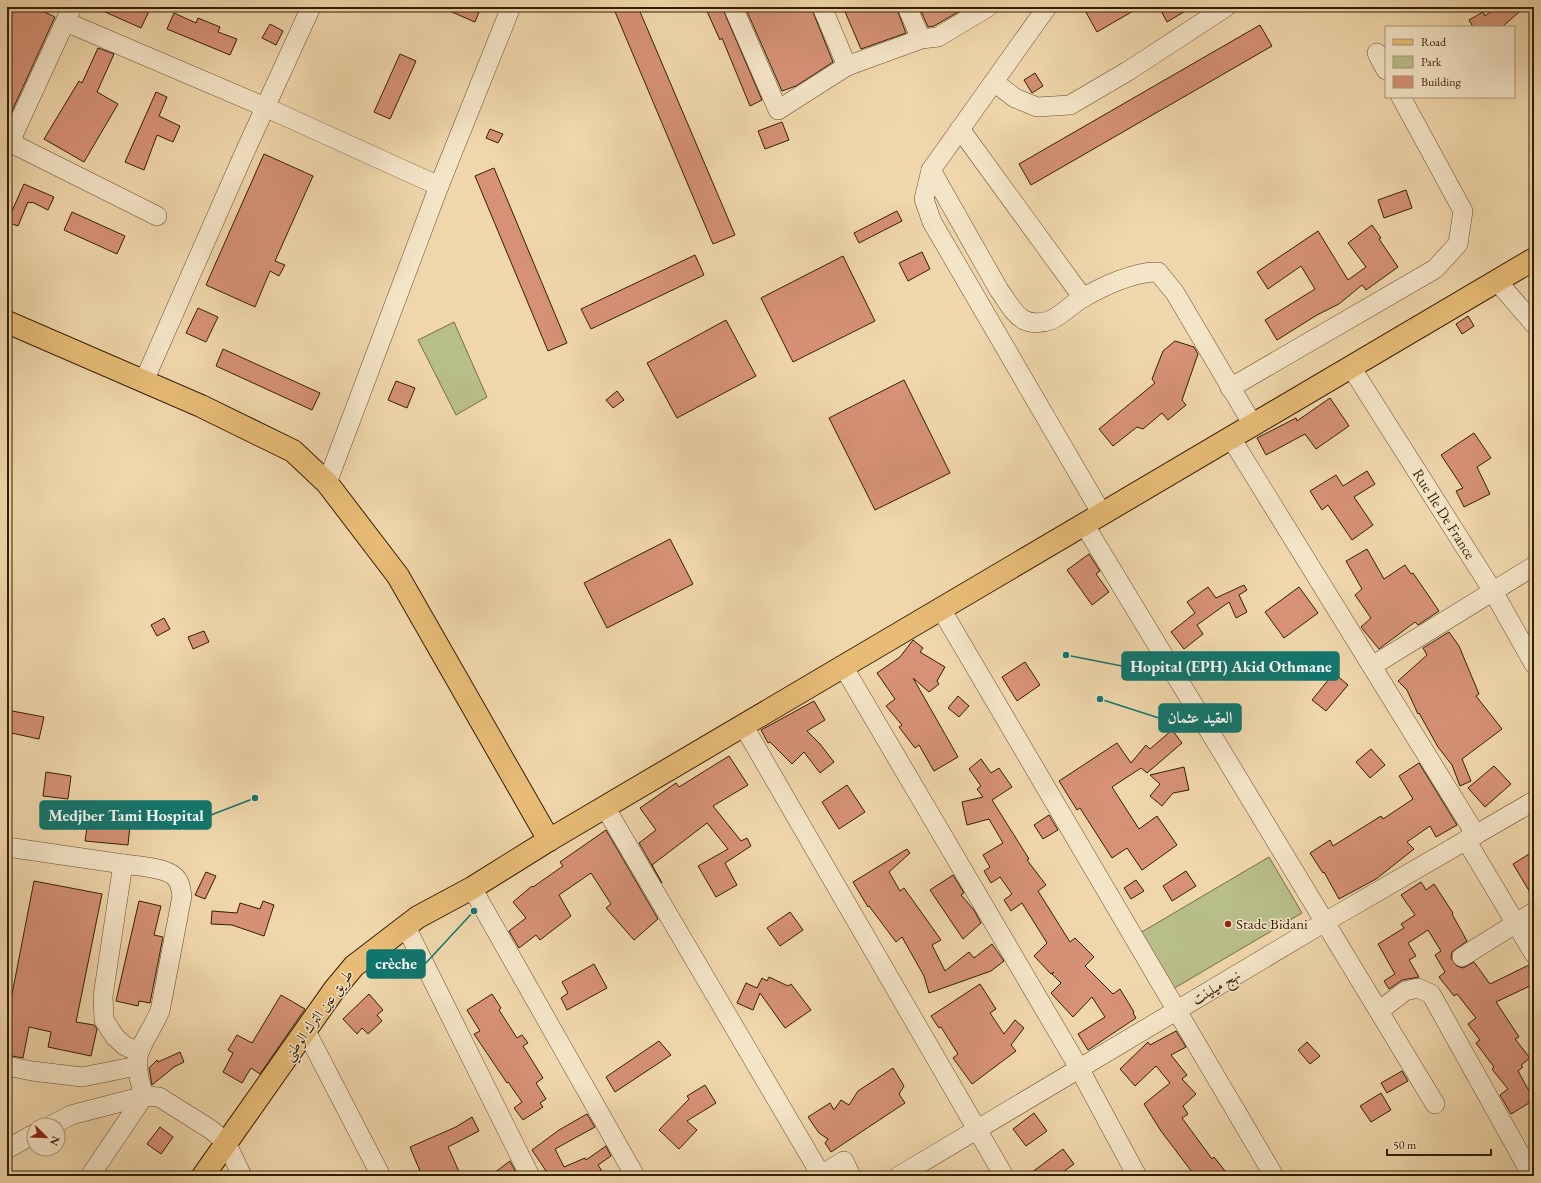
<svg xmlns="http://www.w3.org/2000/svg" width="1541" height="1183" font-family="'EB Garamond',Amiri,serif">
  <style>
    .park { fill: #b8be89; stroke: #766e46 }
    .building { fill: #d69176; stroke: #341e02 }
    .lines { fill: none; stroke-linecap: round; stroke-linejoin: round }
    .minor-casing { stroke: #634c2c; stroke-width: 20 }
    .major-casing { stroke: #341e02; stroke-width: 24 }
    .minor { stroke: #f5e5c8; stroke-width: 19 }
    .major { stroke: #e8bc76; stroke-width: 22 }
    .poi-dot { fill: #8f2418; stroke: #f5e5c8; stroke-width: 1.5 }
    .labels { text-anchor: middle; stroke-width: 3; stroke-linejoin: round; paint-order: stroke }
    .street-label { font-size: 15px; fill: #341e02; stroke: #f5e5c8 }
    .poi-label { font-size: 15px; fill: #341e02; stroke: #f5e5c8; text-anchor: start }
    .leader { fill: none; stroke: #0f766e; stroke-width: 1.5 }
    .callout-dot { fill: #0f766e; stroke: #f5e5c8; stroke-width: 1.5 }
    .callout { fill: #0f766e; stroke: #0f766e; stroke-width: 1.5 }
    .callout-label { font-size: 16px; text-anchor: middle; font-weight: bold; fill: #fff }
  </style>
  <rect width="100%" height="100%" fill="#f0d7ab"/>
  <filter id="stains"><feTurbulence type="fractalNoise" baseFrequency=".005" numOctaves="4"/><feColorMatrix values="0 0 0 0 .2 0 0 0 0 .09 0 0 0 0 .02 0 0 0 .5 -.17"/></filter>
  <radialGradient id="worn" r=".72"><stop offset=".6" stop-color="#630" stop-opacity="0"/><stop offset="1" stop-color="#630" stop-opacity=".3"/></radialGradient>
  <g class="park">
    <polygon points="454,322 487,397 456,415 418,340"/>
    <polygon points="1269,857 1302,913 1173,989 1140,933"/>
  </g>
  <g class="building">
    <polygon points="7,7 34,7 55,17 7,122"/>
    <polygon points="94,7 151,7 141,28"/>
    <polygon points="440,7 481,7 475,22"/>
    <polygon points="613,7 638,7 735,235 713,244"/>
    <polygon points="705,7 722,7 762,100 750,106 722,38 720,40"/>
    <polygon points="745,7 811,7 833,62 796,86 782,91"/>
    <polygon points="843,7 896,7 906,33 861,49"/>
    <polygon points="919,7 967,7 934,26 928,27"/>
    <polygon points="1083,7 1140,7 1097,32"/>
    <polygon points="1159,7 1192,7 1167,22"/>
    <polygon points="1496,7 1525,7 1502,27 1473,27 1469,20 1483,12 1485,16"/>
    <polygon points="174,13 196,23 198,18 220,27 218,32 237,39 230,55 167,29"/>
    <polygon points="270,24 283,31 276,45 262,38"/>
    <polygon points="1260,25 1272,46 1031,185 1019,164"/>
    <polygon points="98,48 114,54 97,92 118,104 84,162 44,139 79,81 82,83"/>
    <polygon points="400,54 416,61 390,119 374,112"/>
    <polygon points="1035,73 1043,86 1032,93 1024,80"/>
    <polygon points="156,92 167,97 159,116 180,126 173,142 157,135 144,170 125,162"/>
    <polygon points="782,122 789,140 765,149 758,131"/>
    <polygon points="490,129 503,134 498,143 486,138"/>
    <polygon points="264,154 313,176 275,261 285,265 279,276 270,271 255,307 206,285"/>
    <polygon points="494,168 567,343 548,351 475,176"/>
    <polygon points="24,184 54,197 48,210 32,202 31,203 28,202 18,226 7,222"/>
    <polygon points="1406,190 1412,208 1384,218 1378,200"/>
    <polygon points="897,211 902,221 859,243 854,233"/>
    <polygon points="72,212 125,236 117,254 64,230"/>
    <polygon points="1372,225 1381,238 1379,239 1398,267 1366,290 1362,285 1339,304 1317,315 1277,340 1265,320 1315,289 1301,266 1268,289 1257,272 1318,231 1348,280 1366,267 1348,243"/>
    <polygon points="922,252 930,269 908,281 899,263"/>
    <polygon points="695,255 704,275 591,329 581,309"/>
    <polygon points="843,256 875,321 793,362 761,298"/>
    <polygon points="198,308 218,317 206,342 186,333"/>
    <polygon points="1468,316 1474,326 1462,334 1456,324"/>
    <polygon points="726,320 756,376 677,418 647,363"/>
    <polygon points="1175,341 1194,347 1198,354 1182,400 1186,405 1168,420 1162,413 1143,429 1137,427 1113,446 1099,429 1155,383 1152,379 1163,351"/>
    <polygon points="223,349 320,393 312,410 216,366"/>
    <polygon points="904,380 950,473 875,510 829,418"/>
    <polygon points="396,381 415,388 407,408 388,400"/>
    <polygon points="617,391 624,400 613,408 606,400"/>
    <polygon points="1330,398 1349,426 1316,449 1305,434 1266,455 1257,438 1296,418 1297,421"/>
    <polygon points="1474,433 1491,458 1477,467 1490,494 1464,507 1456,491 1463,488 1441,455"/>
    <polygon points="1367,471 1375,484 1354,497 1373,525 1352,540 1328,505 1322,510 1310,491 1336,475 1343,486"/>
    <polygon points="670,539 693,584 607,628 584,583"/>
    <polygon points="1367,549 1384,579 1405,565 1411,574 1413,573 1439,611 1418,625 1415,622 1379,649 1361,627 1371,618 1355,595 1362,589 1346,561"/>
    <polygon points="1089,554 1100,571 1096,574 1109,592 1092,605 1067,570"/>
    <polygon points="1244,585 1247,590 1239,595 1247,612 1236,618 1229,602 1197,625 1203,634 1184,649 1171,632 1195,613 1187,602 1208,587 1216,598"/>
    <polygon points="1299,587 1318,613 1284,638 1265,612"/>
    <polygon points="164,618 170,629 157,636 151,625"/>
    <polygon points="204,631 209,642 193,649 188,637"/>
    <polygon points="1449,632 1459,646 1479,694 1476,696 1502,729 1462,759 1471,781 1460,786 1452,765 1438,747 1419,713 1418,714 1407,690 1398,681 1427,655 1423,648"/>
    <polygon points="913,640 923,648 920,652 945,667 937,681 939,684 929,692 913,678 958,757 934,771 919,745 915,748 899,727 902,725 886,706 895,699 877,673 900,657"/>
    <polygon points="1025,662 1040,685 1017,701 1002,677"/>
    <polygon points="1334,673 1348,685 1326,711 1312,700"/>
    <polygon points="958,696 969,706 959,717 948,708"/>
    <polygon points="814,701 825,720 807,731 820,744 834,762 820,773 804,752 792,764 770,742 768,743 761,730"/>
    <polygon points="7,710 44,717 39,739 7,732"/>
    <polygon points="1172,730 1182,743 1147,773 1141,768 1112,787 1139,829 1157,816 1177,845 1142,870 1127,848 1112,858 1080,808 1077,810 1059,781 1117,743 1131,763 1146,745 1150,749"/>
    <polygon points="1371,749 1385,765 1370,778 1356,762"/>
    <polygon points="729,756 748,785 713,806 741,841 747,838 751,846 725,863 737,885 716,897 698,866 728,849 707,823 652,865 662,883 639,843 656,830 640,808 676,783 679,787"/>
    <polygon points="981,759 991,773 999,768 1012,787 992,800 1029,859 1027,860 1046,885 1038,891 1070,942 1075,938 1094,957 1085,966 1113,994 1120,989 1134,1012 1133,1013 1136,1018 1088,1050 1078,1034 1105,1017 1092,997 1073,1017 1060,1003 1051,993 1061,983 1052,974 1054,972 1051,974 1034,956 1047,943 1022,903 1011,911 1004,900 1012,894 1000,877 991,883 984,871 990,867 983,855 1003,843 989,819 967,825 962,802 983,797 977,789 981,786 969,769"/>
    <polygon points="1419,763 1457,825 1436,837 1430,826 1407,842 1414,849 1376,879 1339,899 1324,872 1323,873 1310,853 1330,840 1333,846 1381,816 1383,819 1413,799 1399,776"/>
    <polygon points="1494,766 1511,784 1485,807 1468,788"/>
    <polygon points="1184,767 1189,790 1173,793 1162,806 1150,796 1160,784 1150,775"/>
    <polygon points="46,772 71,776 68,799 43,796"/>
    <polygon points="847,785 865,812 839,829 822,802"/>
    <polygon points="1049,815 1058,830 1043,839 1034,825"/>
    <polygon points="88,821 130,825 128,845 85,841"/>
    <polygon points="606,830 658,919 634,940 606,908 611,904 591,873 559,895 571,916 540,940 536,935 519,948 509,931 526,918 513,902 532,886 533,887 563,866 560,862"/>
    <polygon points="907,849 910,853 889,872 900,891 904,888 941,940 932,945 945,971 969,952 974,958 992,944 1004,961 991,971 929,993 924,976 902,937 896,942 869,906 868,907 853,882"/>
    <polygon points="1534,851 1534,899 1513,864"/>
    <polygon points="1186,871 1196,886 1172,901 1163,886"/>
    <polygon points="206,872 216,876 205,899 195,895"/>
    <polygon points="953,875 964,893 961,895 974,910 981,923 963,939 930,890"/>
    <polygon points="1136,880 1144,891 1131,899 1124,888"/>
    <polygon points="34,881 102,894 76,1022 94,1025 97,1029 91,1056 48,1047 51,1032 29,1027 23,1058 7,1055 7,1020"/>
    <polygon points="1421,882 1426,890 1434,884 1453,913 1452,914 1467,941 1452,952 1451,958 1457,966 1463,968 1474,962 1490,984 1531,964 1534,972 1534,984 1496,1002 1519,1037 1515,1039 1530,1058 1521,1065 1523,1067 1518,1071 1534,1100 1511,1114 1500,1095 1508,1089 1492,1069 1494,1067 1476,1043 1480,1040 1468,1024 1476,1018 1457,994 1454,996 1439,977 1445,972 1435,955 1441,951 1428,930 1408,943 1416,956 1409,960 1419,977 1402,980 1389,989 1384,981 1395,974 1378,944 1404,928 1401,924 1415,915 1401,895"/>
    <polygon points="139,901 161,906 154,935 163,937 150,1003 139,1001 138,1006 116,1001"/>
    <polygon points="263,901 274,905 264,936 232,925 211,924 212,911 237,913 240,903 260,909"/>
    <polygon points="790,912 803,930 780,946 767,928"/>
    <polygon points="594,964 607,988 567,1010 561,998 568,993 562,982"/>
    <polygon points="769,977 788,986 791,984 811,1010 785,1028 760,993 753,1010 737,1003 746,983 757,988 762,978 767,981"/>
    <polygon points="980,984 996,1009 990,1013 1004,1034 1015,1020 1024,1028 1011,1045 1016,1051 972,1084 953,1058 958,1054 941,1027 939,1028 931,1016"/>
    <polygon points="369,994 383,1010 377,1015 382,1021 368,1034 362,1028 357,1034 343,1019"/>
    <polygon points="492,994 501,1008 499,1010 517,1038 522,1035 528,1043 523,1046 543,1078 536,1083 546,1099 540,1103 543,1107 523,1120 514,1108 522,1102 508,1082 507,1083 474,1034 480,1031 467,1010"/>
    <polygon points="281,995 305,1009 260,1074 251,1068 242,1083 223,1072 233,1053 228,1050 237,1035 252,1043"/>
    <polygon points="1176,1031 1186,1047 1171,1055 1187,1075 1182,1079 1196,1094 1183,1106 1188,1114 1182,1118 1212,1159 1214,1157 1229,1176 1195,1176 1161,1131 1144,1104 1170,1083 1156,1066 1135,1086 1120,1069 1148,1042 1150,1045"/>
    <polygon points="659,1041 671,1055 615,1092 606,1077"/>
    <polygon points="1307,1042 1320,1056 1310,1064 1298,1050"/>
    <polygon points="180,1052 184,1062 174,1067 152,1085 149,1068 157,1060 158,1062"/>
    <polygon points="893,1068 904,1086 899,1094 905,1103 831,1152 825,1143 828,1139 819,1133 808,1117 830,1103 834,1110 841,1100 849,1105 858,1091"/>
    <polygon points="1402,1071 1408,1081 1387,1093 1381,1083"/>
    <polygon points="705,1085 716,1103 687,1121 697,1130 679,1149 659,1130 689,1099 687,1096"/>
    <polygon points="1381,1093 1391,1110 1371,1122 1360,1106"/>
    <polygon points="1034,1113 1047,1131 1026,1146 1013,1129"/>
    <polygon points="587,1114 595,1127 555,1149 564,1167 585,1158 586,1160 606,1146 611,1156 598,1165 605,1176 544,1176 548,1174 532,1150 559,1130"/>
    <polygon points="472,1117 479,1131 448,1147 461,1176 422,1176 410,1147 456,1127"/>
    <polygon points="160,1127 173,1137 161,1154 147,1144"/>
    <polygon points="1063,1149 1074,1164 1063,1172 1065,1176 1027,1176"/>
    <polygon points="510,1161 518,1176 490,1176"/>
  </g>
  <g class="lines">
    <g class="minor-casing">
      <g id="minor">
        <polyline points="72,7 14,133 13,139 15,145 157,216"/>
        <polyline points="733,7 778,110 847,66 921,39 938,37 988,7"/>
        <polyline points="822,7 847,66"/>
        <polyline points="907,7 921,39"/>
        <polyline points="1047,7 931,170 924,199 932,222 1102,514"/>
        <polyline points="66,22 265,107 439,186"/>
        <polyline points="1377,53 1386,70"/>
        <polyline points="994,82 1015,98 1037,107 1070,105 1128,71 1226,7"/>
        <polyline points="960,129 1083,298"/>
        <path d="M 931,170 L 999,290 C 1006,299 1013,314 1024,320 C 1032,324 1043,323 1051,320 C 1062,315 1071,305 1081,299 C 1101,287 1135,271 1158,272 L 1175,293 L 1253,425"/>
        <polyline points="1497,281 1534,324"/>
        <path id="s1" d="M 1351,367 L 1494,593 L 1534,664"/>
        <polyline points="144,381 243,156 311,7"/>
        <polyline points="1230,388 1435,269 1458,244 1463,211 1401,97"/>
        <polyline points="1231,438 1476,835"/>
        <polyline points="327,483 439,186 511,7"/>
        <polyline points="1084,524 1435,1104"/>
        <polyline points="941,609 1274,1176"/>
        <polyline points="843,666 1079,1068 1137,1176"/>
        <polyline points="1372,666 1534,566"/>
        <polyline points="743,725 1004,1176"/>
        <polyline points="605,807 821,1175"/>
        <polyline points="1466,840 1534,954"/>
        <polyline points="7,847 123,864 103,996 104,1020 115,1037 125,1046 139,1052"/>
        <polyline points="472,888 635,1176"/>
        <polyline points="406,927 530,1176"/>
        <polyline points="1462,957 1534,912"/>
        <polyline points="1379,1011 1405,991 1418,988 1431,994 1530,1172"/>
        <polyline points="306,1031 381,1176"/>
        <polyline points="7,1066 32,1071 82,1077 137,1066"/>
        <path d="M 52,1125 L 71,1115 L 144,1096 C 129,1048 142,1051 160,1011 L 182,896 C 181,889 180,881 174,876 C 164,867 136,866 123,864"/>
        <polyline points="7,1149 34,1134"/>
        <polyline points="90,1176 144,1096 159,1097 210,1129 226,1142 242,1176"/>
        <polyline points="819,1176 844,1161 851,1176"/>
        <polyline points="899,1176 1325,922 1534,801"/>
      </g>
    </g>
    <g class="major-casing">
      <g id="major">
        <polyline points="7,322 201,406 293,451 327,483 398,576 549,840"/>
        <polyline points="203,1176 334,990 354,966 418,917 472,888 549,840 1534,259"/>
      </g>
    </g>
    <use href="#minor" class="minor"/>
    <use href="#major" class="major"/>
  </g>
  <circle class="poi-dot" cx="1228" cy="924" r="4"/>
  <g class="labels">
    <g class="street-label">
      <text dy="5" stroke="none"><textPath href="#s1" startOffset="174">Rue Ile De France</textPath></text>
      <text transform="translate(1216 987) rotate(-31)" y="5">نهج ميلينت</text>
      <text transform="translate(318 1015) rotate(-54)" y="5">طريق عين الترك الوطني</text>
    </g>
    <g class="poi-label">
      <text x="1236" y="929">Stade Bidani</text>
    </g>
  </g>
  <path class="leader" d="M1066 655L1122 666M1100 699L1159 718M255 798L211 815M474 911L425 964"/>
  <g class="callout-dot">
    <circle cx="1066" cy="655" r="4"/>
    <circle cx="1100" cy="699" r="4"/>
    <circle cx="255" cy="798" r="4"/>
    <circle cx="474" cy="911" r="4"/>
  </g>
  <g class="callout">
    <rect x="1122" y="652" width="217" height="28" rx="4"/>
    <rect x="1159" y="704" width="82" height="28" rx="4"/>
    <rect x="40" y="801" width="171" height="28" rx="4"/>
    <rect x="367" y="950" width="58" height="28" rx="4"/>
  </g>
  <g class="callout-label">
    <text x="1231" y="672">Hopital (EPH) Akid Othmane</text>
    <text x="1200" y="723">العقيد عثمان</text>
    <text x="126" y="821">Medjber Tami Hospital</text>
    <text x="396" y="969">crèche</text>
  </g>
  <rect width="1541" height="1183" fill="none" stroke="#f0d7ab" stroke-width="24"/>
  <rect x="8" y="8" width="1525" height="1167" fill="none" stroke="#341e02" stroke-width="2"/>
  <rect x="12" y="12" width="1517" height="1159" fill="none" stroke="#341e02"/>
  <rect x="1385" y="26" width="130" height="72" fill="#f5e5c8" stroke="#a89579"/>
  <rect x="1393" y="39" width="20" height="6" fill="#e8bc76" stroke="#a89579"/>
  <text x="1421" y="46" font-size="12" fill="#341e02">Road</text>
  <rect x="1393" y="56" width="20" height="12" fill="#b8be89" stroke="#a89579"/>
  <text x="1421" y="66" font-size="12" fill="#341e02">Park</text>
  <rect x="1393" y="76" width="20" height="12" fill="#d69176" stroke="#a89579"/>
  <text x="1421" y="86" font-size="12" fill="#341e02">Building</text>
  <g transform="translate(46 1137) rotate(113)"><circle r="19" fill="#f5e5c8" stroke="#a89579"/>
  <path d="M0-3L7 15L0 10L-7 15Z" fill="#8f2418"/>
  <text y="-6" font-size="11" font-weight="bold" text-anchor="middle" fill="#341e02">N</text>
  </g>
  <path d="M1387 1149v6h104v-6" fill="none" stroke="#341e02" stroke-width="2"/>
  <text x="1393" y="1149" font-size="12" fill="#341e02" stroke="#f5e5c8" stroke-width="3" paint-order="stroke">50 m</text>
  <rect width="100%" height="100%" filter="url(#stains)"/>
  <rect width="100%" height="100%" fill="url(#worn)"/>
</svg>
